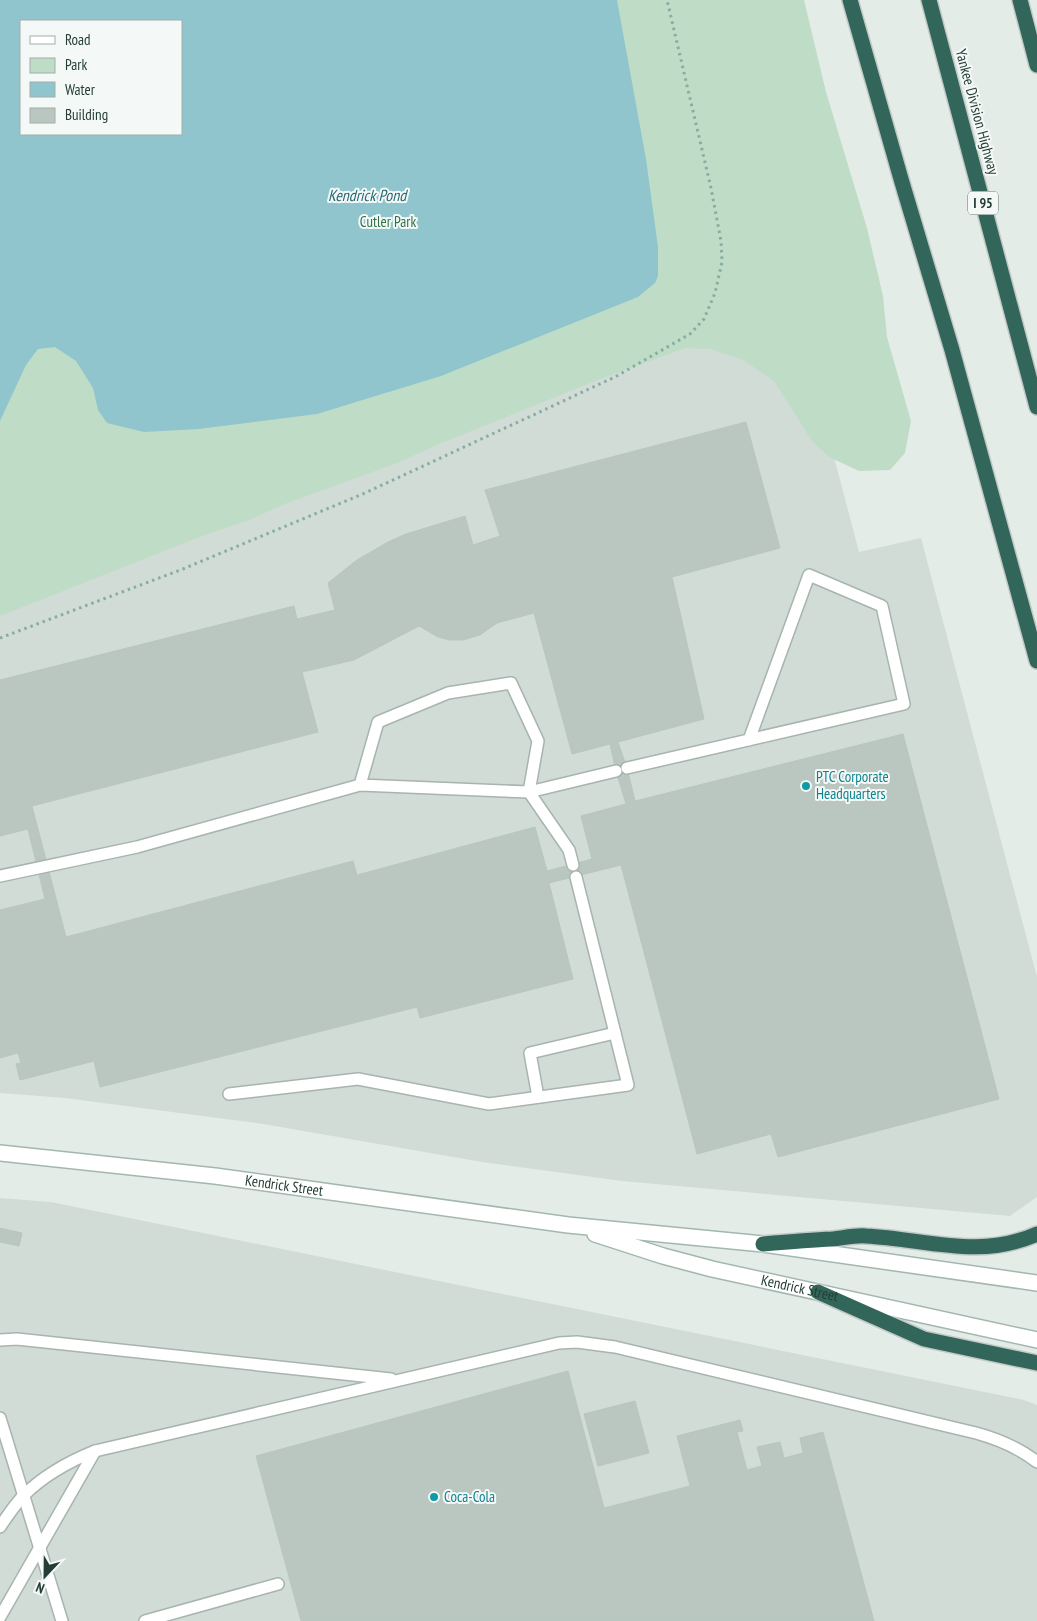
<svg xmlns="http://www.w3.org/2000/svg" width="1037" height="1621" font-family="'PT Sans Narrow',sans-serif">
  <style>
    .built { fill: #d2dcd7 }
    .green { fill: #bfdcc6; fill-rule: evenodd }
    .water { fill: #91c5cd; fill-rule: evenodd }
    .building { fill: #bac7c1; stroke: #b7c6bf; fill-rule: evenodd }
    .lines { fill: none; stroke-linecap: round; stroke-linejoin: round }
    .service-casing { stroke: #a7b4af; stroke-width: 14 }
    .secondary-casing { stroke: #a3b7b0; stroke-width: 18 }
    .motorway-casing { stroke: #c2c9c7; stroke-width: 18 }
    .path { stroke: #87ada0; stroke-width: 3; stroke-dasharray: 2.5 4; stroke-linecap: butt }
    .service { stroke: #fff; stroke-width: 11 }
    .secondary { stroke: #fff; stroke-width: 15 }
    .motorway { stroke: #33665a; stroke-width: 15 }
    .culture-dot { fill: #0f9aa8; stroke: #f4f9f7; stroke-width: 2 }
    .labels { text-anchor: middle; stroke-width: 4; stroke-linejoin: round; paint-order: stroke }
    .shield { fill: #f4f9f7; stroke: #637570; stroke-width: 1 }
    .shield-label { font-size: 14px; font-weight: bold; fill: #253d36 }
    .street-label { font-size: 15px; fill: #253d36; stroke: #f4f9f7 }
    .park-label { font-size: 15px; fill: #327049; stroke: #f4f9f7 }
    .culture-label { font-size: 15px; fill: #0d838f; stroke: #f4f9f7; text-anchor: start }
    .water-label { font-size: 16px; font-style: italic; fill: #246974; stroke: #f4f9f7 }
  </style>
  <rect width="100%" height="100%" fill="#e4ece8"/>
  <g class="built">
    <polygon points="793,301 859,552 921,538 1037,977 1037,1197 1010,1216 622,1181 482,1162 263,1124 65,1098 0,1093 0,612"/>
    <polygon points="0,1198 51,1202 1024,1400 1037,1405 1037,1621 0,1621"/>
  </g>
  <path class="green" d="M 0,0 L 804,0 L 826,92 L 867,228 L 883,296 L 887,337 L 911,421 L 905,453 L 890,470 L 859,471 L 829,457 L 812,441 L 774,381 L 743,360 L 710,349 L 686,348 L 598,380 L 439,444 L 397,463 L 285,504 L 249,520 L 202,536 L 0,616 ZM 21,21 L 181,21 L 181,134 L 21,134 Z"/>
  <path class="water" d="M 0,0 L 617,0 L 646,159 L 658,247 L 658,276 L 655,283 L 638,297 L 441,376 L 317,414 L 199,429 L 144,432 L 107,423 L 98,410 L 93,388 L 76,361 L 55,347 L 38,349 L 26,365 L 0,421 ZM 21,21 L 181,21 L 181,134 L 21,134 Z"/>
  <g class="building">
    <path d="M 746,422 L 780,548 L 672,577 L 704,719 L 618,742 L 627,768 L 635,801 L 903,734 L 999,1099 L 778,1157 L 771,1134 L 697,1154 L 621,865 L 549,883 L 573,979 L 420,1018 L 417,1007 L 100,1087 L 94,1061 L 20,1080 L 16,1064 L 21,1063 L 18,1053 L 0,1058 L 0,910 L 45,899 L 28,829 L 0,836 L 0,680 L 294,606 L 297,619 L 335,610 L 328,583 L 357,560 L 388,542 L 406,534 L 465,516 L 473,545 L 500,536 L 485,490 ZM 534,613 L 572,754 L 610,744 L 616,771 L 626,804 L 581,816 L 592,859 L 547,871 L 535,827 L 357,875 L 353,861 L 66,937 L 32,806 L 318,732 L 302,672 L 354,660 L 419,626 L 438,637 L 450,640 L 463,640 L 480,635 L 497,623 Z"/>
    <polygon points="0,1228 22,1233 19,1246 0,1242"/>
    <polygon points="568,1371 604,1508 690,1486 677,1436 740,1420 743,1431 737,1432 747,1470 762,1466 757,1447 780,1442 784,1458 803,1453 800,1438 823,1432 874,1621 301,1621 256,1456"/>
    <polygon points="635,1401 649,1453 598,1466 584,1414"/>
  </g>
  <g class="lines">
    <g class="service-casing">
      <g id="service">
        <polyline points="627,768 904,704 882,606 809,575 749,740"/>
        <polyline points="573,865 569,850 529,792 616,771"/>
        <polyline points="0,876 137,847 360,785 529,792 538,741 511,683 448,693 378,722 360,785"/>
        <polyline points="229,1094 358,1079 489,1104 628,1085 576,877"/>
        <polyline points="538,1097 530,1053 615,1033"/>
        <polyline points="0,1340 17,1339 391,1379"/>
        <polyline points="0,1418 62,1621"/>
        <path d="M 0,1527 C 7,1516 15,1505 23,1496 C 43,1476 70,1461 95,1451 L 559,1343 L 577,1342 L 615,1347 L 976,1433 C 998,1439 1019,1448 1037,1462"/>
        <polyline points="0,1617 95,1451"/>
        <polyline points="145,1621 278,1584"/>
      </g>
    </g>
    <g class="secondary-casing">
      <g id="secondary">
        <path id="s1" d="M 0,1153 L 215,1176 L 568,1225 L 763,1244 L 1037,1283"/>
        <path id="s2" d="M 595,1234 L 663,1256 L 712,1269 L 1037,1340"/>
      </g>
    </g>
    <g class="motorway-casing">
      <g id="motorway">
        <polyline points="850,0 901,179 952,350 1037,661"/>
        <polyline points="929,0 1037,407"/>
        <polyline points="1020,0 1037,65"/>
        <path d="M 763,1244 C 786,1242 809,1240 832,1239 C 843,1238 855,1235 866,1236 C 926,1239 978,1260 1037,1234"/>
        <polyline points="818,1292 924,1339 1037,1363"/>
      </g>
    </g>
    <polyline class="path" points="0,638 183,569 365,493 615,377 690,334 704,319 715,293 722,262 721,241 711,188 667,0"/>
    <use href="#service" class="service"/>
    <use href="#secondary" class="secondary"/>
    <use href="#motorway" class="motorway"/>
  </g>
  <g class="culture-dot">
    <circle cx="806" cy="786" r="5"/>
    <circle cx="434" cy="1497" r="5"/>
  </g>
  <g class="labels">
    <rect class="shield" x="968" y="191.5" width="30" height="23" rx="4"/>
    <g class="shield-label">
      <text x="983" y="208">I 95</text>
    </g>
    <g class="street-label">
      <text transform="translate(977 112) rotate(75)" y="5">Yankee Division Highway</text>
      <text dy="5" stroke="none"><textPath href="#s1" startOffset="286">Kendrick Street</textPath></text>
      <text dy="5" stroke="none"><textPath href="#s2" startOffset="212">Kendrick Street</textPath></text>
    </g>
    <g class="park-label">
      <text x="388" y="227">Cutler Park</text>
    </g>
    <g class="culture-label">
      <text x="816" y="782">PTC Corporate<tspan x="816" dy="17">Headquarters</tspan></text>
      <text x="444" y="1502">Coca-Cola</text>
    </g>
    <g class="water-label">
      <text x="367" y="201">Kendrick Pond</text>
    </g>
  </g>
  <rect x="20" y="20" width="162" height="115" fill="#f4f9f7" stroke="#a1aeaa"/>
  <rect x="30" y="36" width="25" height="8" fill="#ffffff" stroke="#a1aeaa"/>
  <text x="65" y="45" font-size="15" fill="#253d36">Road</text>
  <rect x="30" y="58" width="25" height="15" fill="#bfdcc6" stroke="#a1aeaa"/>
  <text x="65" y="70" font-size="15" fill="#253d36">Park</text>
  <rect x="30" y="82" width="25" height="15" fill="#91c5cd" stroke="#a1aeaa"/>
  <text x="65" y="95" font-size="15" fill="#253d36">Water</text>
  <rect x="30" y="108" width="25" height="15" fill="#bac7c1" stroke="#a1aeaa"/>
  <text x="65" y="120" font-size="15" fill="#253d36">Building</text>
  <g transform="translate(45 1576) rotate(202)" stroke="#f4f9f7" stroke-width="4" paint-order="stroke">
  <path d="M0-4L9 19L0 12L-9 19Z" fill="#253d36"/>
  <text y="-8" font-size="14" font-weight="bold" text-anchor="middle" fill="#253d36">N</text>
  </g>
</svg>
